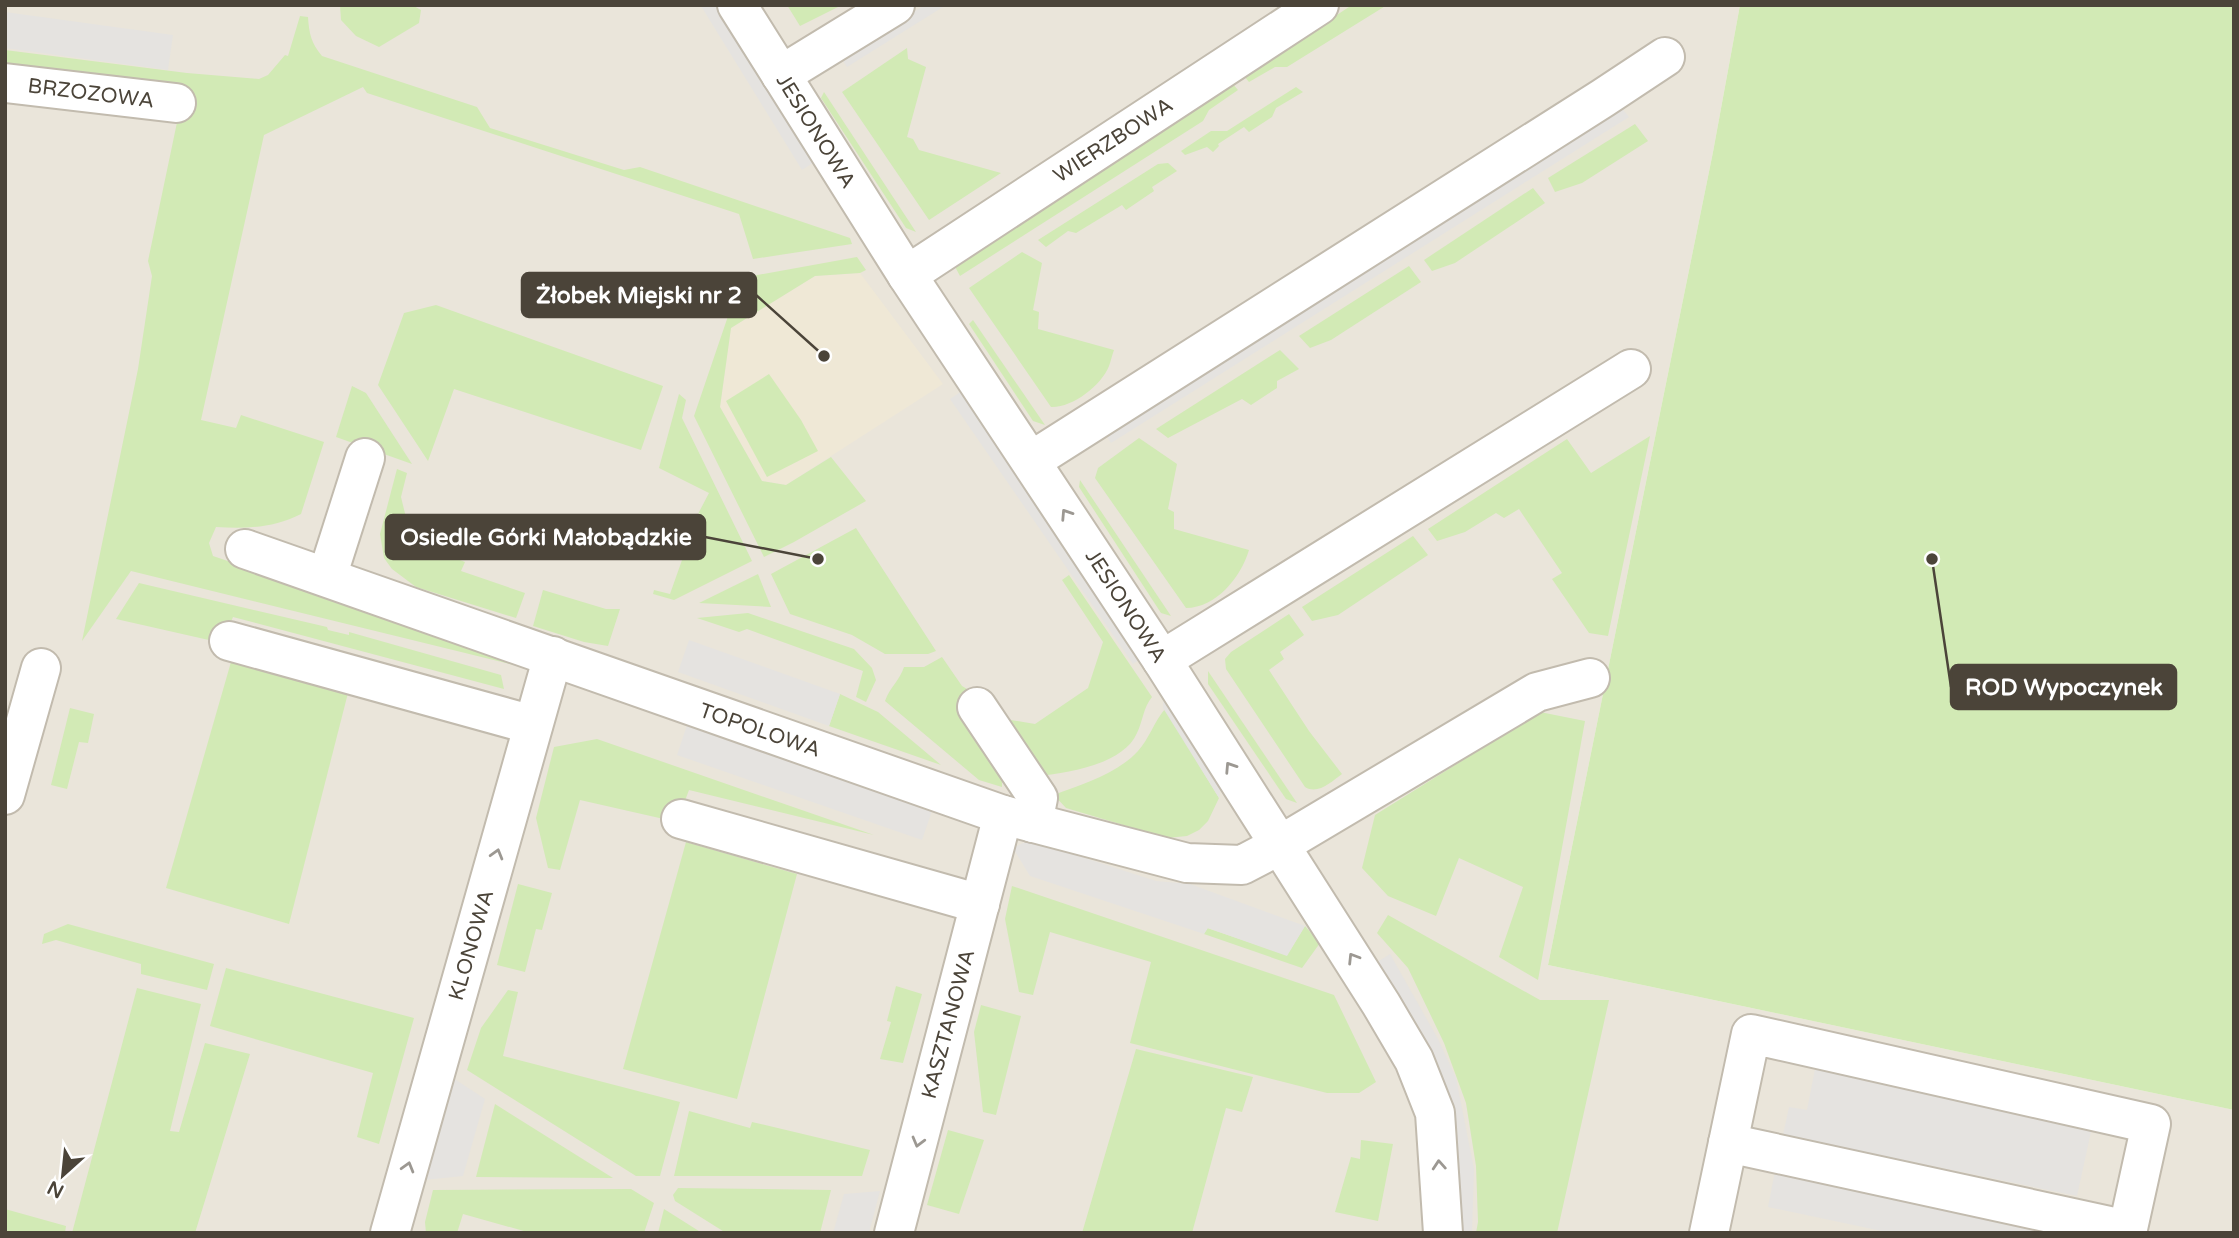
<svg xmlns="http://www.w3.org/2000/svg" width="2239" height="1238" font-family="'Varela Round',sans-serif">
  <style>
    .residential { fill: #eae5da }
    .education { fill: #efe8d6 }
    .green { fill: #d2eab5 }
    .parking { fill: #e5e3e0 }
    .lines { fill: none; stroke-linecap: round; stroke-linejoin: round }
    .minor-casing { stroke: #c2bbae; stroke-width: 42 }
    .minor { stroke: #fff; stroke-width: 38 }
    .oneway { stroke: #9c9892 }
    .labels { text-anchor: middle; stroke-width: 7; stroke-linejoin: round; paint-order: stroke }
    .street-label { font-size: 21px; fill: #4b4439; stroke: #fff }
    .leader { fill: none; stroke: #4b4439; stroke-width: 2.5 }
    .callout-dot { fill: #4b4439; stroke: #fff; stroke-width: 2.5 }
    .callout { fill: #4b4439; stroke: #4b4439; stroke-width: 2.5 }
    .callout-label { font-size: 23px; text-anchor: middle; font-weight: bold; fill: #fff }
  </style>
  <rect width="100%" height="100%" fill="#f6f3ec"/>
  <polygon class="residential" points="5,5 1740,5 1713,152 1548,965 2234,1110 2234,1233 5,1233"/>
  <polygon class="education" points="860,273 943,384 786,485 762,481 720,407 731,328 815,276"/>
  <g class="green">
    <polygon points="340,5 412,5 421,10 419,23 379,47 356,36 341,20"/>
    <polygon points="787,5 842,5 800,26"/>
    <polygon points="1352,5 1387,5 1287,67 1275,67 1249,82 1244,76"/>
    <polygon points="1740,5 2234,5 2234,1110 1548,965 1713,152"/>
    <path d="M 300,16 L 308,17 C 309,33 311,43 322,56 L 477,107 L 490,128 L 624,170 L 640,167 L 850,238 L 852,244 L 753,259 L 739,214 L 367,93 L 363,87 L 264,135 L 201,420 L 236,428 L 241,415 L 324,442 L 301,514 C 273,528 246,529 216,527 L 209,543 L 213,556 L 511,656 L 521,663 L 522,667 L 131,571 L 82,641 L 138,369 L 152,276 L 148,261 L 184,89 L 5,68 L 5,50 L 187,73 L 259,79 L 268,75 L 285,55 L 288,56 Z"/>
    <polygon points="907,48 908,59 926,67 907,137 913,139 919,150 1001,173 929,220 842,92"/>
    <polygon points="1231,82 1238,90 1209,110 1203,121 960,276 952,261"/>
    <polygon points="1296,87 1303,92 1276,108 1272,117 1249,132 1244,127 1218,144 1219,146 1213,152 1207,147 1185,155 1181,151 1211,131 1227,131"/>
    <polygon points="824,92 916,232 906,228 821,98"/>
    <polygon points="1635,124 1648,141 1582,183 1555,192 1548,178"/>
    <polygon points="1168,163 1177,171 1152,187 1154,191 1126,210 1122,205 1076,233 1068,231 1046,247 1038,240 1158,164"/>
    <polygon points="1533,188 1545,203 1455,263 1432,271 1424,260"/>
    <path d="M 1022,252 L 1042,263 L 1033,310 L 1039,312 L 1038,329 L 1114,350 C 1112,355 1111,361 1109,366 C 1101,386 1072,408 1051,407 L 969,288 Z"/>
    <polygon points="857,257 866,270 860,273 815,276 731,328 720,407 762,481 786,485 831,457 866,501 794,542 764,557 694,416 741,278"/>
    <polygon points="1409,266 1421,282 1331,340 1310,348 1299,336"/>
    <polygon points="436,305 663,386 641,450 454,389 428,461 378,385 404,313"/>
    <polygon points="973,320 1045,425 1033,421 969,324"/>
    <polygon points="1280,350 1299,369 1277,381 1277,388 1251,405 1242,399 1168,438 1156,429"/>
    <polygon points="769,374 801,420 818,451 767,477 726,401"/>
    <polygon points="352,386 366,393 412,464 336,437"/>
    <polygon points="679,394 686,400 682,418 752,561 674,600 653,594 654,590 670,594 699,512 709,493 659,468"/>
    <polygon points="1650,436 1608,636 1589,633 1552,579 1562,573 1519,509 1504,518 1496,513 1465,532 1437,541 1428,529 1567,439 1591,473"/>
    <path d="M 1139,438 L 1177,464 L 1168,509 L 1174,512 L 1174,529 L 1249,550 C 1241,577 1216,608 1186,608 L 1095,478 L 1098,468 Z"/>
    <polygon points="397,469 407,473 401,497 412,542 465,562 461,571 525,593 516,618 416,587 392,569 384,558 380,534"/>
    <polygon points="1080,480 1171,616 1161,613 1079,487"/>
    <polygon points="856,528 936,651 928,654 885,654 852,635 790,614 771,574"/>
    <polygon points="1413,536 1428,555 1338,615 1312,621 1302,607"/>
    <polygon points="758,574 771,607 699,603"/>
    <path d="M 1069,575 L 1152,697 C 1143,708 1143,721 1137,733 C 1124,764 1068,773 1039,776 L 1005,719 L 1035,724 L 1088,688 L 1103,642 L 1062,580 Z"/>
    <polygon points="139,583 327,627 328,630 349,635 349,632 501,675 504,689 233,617 222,643 116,619"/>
    <polygon points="543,590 606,609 620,609 608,646 584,642 533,626"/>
    <polygon points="748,613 854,649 872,668 876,680 866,702 856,697 863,671 747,629 739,632 697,618"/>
    <path d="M 1289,614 L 1304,635 L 1280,652 L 1284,659 L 1269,670 L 1309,731 L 1342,774 C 1331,782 1318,795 1305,787 L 1226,669 L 1225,659 L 1231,652 Z"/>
    <path d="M 942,657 L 962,686 L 984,699 L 1002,765 L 1002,787 L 979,780 L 885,701 C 890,687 900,680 904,667 L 924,667 Z"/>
    <polygon points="231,662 348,693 289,924 166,888"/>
    <polygon points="1208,671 1297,803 1286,799 1208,684"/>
    <polygon points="840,694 878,712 941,765 829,726"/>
    <polygon points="70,708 94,714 88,743 79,742 67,789 51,785"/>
    <path d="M 1165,709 L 1219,798 L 1208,821 L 1199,830 L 1187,836 L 1167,838 L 1066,808 L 1054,795 C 1082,784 1117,774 1138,751 C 1149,739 1154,722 1165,709 Z"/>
    <polygon points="1540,712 1585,721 1538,980 1499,957 1523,887 1459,858 1436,916 1388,896 1362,868 1375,815"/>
    <polygon points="597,739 874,835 689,790 677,822 580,800 560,870 548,868 536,818 554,747"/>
    <polygon points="686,842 797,874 737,1099 623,1069"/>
    <polygon points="518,884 552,893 542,930 536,929 525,972 497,965"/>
    <polygon points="1012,886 1334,995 1376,1082 1359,1093 1327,1093 1130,1043 1151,962 1050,932 1033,995 1019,992 1005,919"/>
    <polygon points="1388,915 1540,1000 1609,1000 1557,1233 1476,1233 1478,1222 1476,1166 1466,1103 1444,1043 1408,968 1377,933"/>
    <polygon points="68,924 214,964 207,990 141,974 141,964 56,940 42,944 44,934"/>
    <polygon points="1305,926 1320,943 1302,968 1204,934 1207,928 1287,955"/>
    <polygon points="226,968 414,1018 379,1144 357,1137 373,1073 210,1026"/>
    <polygon points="896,986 922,994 903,1063 880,1059 891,1022 887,1021"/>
    <polygon points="137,988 201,1004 170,1131 179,1132 205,1043 250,1054 195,1233 72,1233"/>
    <polygon points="508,990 518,992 503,1056 680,1102 660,1176 636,1176 467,1070 481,1028"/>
    <polygon points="981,1005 1021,1016 996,1115 983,1112 974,1032"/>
    <polygon points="1136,1049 1253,1077 1242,1112 1226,1108 1192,1233 1082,1233"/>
    <polygon points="495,1104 613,1178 476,1177"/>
    <polygon points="689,1111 750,1128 752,1122 870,1150 862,1176 674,1176"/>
    <polygon points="948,1130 984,1140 959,1214 927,1205"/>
    <polygon points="1361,1140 1393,1144 1378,1221 1335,1212 1351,1157 1360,1159"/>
    <polygon points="678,1188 831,1190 820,1233 726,1233 675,1201 673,1195"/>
    <polygon points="631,1189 654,1203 644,1233 531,1233 463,1214 457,1233 426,1233 425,1222 433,1190"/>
    <polygon points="5,1209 66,1226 65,1233 5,1233"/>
    <polygon points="664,1209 702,1233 658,1233"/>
  </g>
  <g class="parking">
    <polygon points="723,5 819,159 802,170 701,6"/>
    <polygon points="925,5 946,5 847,67 841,58"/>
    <polygon points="5,12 173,35 168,70 5,48"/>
    <polygon points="1621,107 1629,117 1111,443 1102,429"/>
    <polygon points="965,389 1149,653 1133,664 950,399"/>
    <polygon points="689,640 840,694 829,726 678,672"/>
    <polygon points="1164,681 1224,767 1219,798 1163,708"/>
    <polygon points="688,722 933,808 922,840 677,755"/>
    <polygon points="1035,842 1156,881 1190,884 1305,926 1287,956 1208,928 1204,934 1030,876 1013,848 1023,843"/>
    <polygon points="1390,954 1438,1039 1456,1078 1474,1169 1472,1233 1453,1233 1376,963"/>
    <polygon points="1815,1069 2092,1127 2077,1196 1783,1135 1789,1107 1807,1110"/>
    <polygon points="453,1078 485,1099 463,1176 424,1180"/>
    <polygon points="1775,1171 2067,1233 1891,1233 1768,1207"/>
    <polygon points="880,1191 869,1233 833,1233 844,1194"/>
  </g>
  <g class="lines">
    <g class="minor-casing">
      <g id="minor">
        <polyline points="737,5 907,275 1162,660 1381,1004 1414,1060 1435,1113 1443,1233"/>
        <polyline points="781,75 895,5"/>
        <polyline points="5,83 176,103"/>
        <polyline points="907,275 1319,5"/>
        <polyline points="1031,461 1603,98 1665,57"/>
        <polyline points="245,549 1003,815 1187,863 1242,865 1280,845 1537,692 1590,678"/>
        <polyline points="327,577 365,458"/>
        <polyline points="229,641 533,725"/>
        <polyline points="1162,660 1631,369"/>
        <polyline points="977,707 1038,798 1033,823"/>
        <polyline points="5,795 41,668"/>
        <polyline points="681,819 980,904"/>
        <polyline points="1728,1143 2128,1230"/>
        <polyline points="390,1233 553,656"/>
        <polyline points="894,1233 1003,815"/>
        <polyline points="1709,1233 1751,1034 2151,1124 2127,1233"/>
      </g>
    </g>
    <use href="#minor" class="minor"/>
  </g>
  <defs><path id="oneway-chevron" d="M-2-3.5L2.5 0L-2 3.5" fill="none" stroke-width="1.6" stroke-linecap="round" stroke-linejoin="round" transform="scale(1.75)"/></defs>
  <g class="oneway">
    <use href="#oneway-chevron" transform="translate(1066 514) rotate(-123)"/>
    <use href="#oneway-chevron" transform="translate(1230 767) rotate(-123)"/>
    <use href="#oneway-chevron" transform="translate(497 854) rotate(-74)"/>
    <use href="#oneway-chevron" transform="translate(1353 958) rotate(-122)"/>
    <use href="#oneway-chevron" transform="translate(918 1142) rotate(105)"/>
    <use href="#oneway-chevron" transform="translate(1439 1165) rotate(-94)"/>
    <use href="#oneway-chevron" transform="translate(408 1167) rotate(-74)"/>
  </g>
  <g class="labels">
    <g class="street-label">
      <text transform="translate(91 93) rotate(7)" y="7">BRZOZOWA</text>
      <text transform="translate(816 131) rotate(58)" y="7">JESIONOWA</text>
      <text transform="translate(1113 140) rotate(-33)" y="7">WIERZBOWA</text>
      <text transform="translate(1126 606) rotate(57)" y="7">JESIONOWA</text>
      <text transform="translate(760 730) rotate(19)" y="7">TOPOLOWA</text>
      <text transform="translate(471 945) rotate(-74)" y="7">KLONOWA</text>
      <text transform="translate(948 1024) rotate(-75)" y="7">KASZTANOWA</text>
    </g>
  </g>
  <path class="leader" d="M824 356L756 295M818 559L705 537M1932 559L1951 687"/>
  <g class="callout-dot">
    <circle cx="824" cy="356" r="7"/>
    <circle cx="818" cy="559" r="7"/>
    <circle cx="1932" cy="559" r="7"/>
  </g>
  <g class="callout">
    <rect x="522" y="273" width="234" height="44" rx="7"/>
    <rect x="386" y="515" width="319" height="44" rx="7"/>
    <rect x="1951" y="665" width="225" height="44" rx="7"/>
  </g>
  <g class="callout-label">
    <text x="639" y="303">Żłobek Miejski nr 2</text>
    <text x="546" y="545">Osiedle Górki Małobądzkie</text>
    <text x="2064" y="695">ROD Wypoczynek</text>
  </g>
  <rect width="2239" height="1238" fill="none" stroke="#4b4439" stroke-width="14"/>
  <g transform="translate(63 1175) rotate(207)" stroke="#ffffff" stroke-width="5" paint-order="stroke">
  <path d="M0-5L12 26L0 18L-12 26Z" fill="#4b4439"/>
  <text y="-10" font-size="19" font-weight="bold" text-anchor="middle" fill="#4b4439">N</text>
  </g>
</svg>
